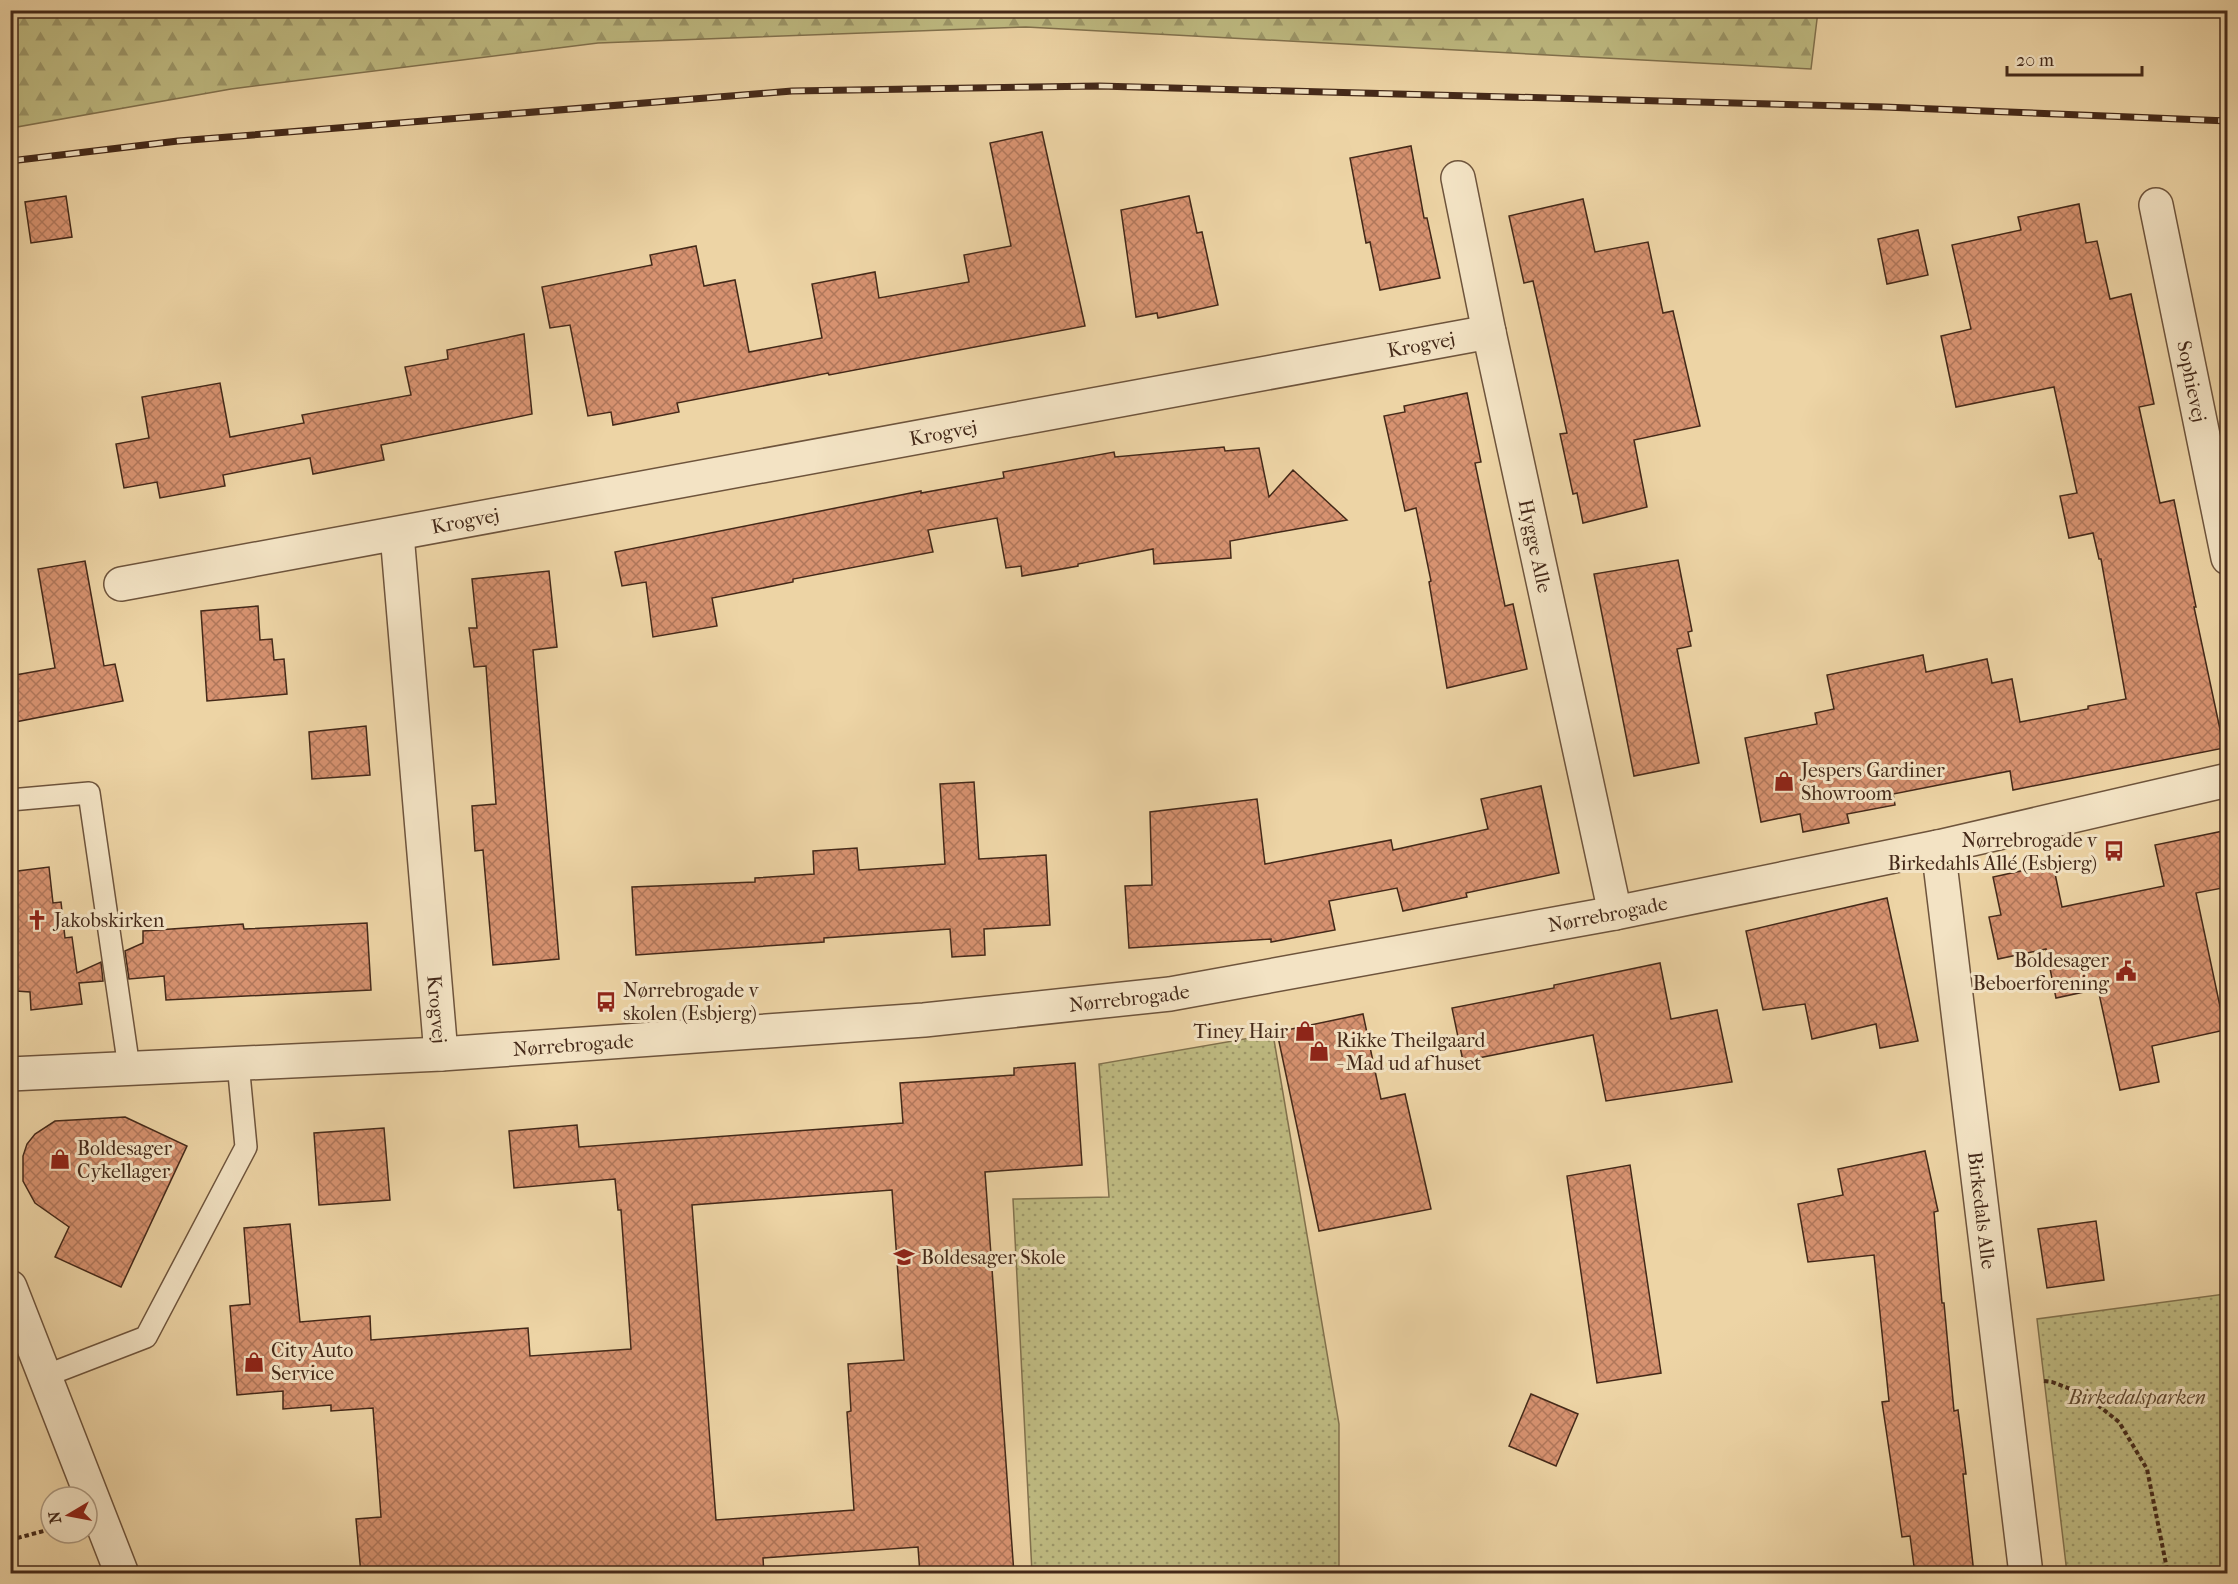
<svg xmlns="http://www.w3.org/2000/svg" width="2238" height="1584" font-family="'IM FELL French Canon',serif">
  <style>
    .forest { fill: url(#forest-firs); stroke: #82724e; stroke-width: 1.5 }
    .park { fill: url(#park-dots); stroke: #82724e; stroke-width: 1.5 }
    .building { fill: url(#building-cross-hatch); stroke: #442919; stroke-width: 1.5; fill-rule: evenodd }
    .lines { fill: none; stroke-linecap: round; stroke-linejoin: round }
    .service-casing { stroke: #6e543c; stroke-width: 24 }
    .minor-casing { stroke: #6e543c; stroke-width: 36 }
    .tertiary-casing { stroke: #6e543c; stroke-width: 36 }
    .path { stroke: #442919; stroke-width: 4; stroke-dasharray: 4.5 3; stroke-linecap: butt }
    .service { stroke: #f3e3c4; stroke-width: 21 }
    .minor { stroke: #f3e3c4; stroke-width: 33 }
    .tertiary { stroke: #f3e3c4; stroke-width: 33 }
    .rail-casing { stroke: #442919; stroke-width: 7 }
    .rail { stroke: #f3e3c4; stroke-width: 4.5; stroke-dasharray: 14; stroke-linecap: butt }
    .labels { text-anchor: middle; stroke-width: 6; stroke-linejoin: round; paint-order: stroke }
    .street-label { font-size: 20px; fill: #442919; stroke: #f3e3c4 }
    .poi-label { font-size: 20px; fill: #442919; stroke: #f3e3c4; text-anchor: start }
    .park-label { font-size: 20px; font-style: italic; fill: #5d462e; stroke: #f3e3c4 }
  </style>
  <defs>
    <pattern id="forest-firs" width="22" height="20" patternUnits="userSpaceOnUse" patternTransform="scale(1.5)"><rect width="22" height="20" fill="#bfbb82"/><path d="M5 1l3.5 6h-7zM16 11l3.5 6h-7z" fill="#9d986a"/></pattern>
    <pattern id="park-dots" width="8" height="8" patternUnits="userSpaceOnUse" patternTransform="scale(1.5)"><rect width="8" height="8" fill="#bfbb82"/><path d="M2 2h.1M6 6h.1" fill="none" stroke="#9d986a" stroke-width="1.8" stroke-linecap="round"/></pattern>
    <pattern id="building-cross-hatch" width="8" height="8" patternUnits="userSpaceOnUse" patternTransform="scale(1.5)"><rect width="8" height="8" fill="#d79270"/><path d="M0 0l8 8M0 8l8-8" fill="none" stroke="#b0775b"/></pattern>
  </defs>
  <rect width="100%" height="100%" fill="#edd4a5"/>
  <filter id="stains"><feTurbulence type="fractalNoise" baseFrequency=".00333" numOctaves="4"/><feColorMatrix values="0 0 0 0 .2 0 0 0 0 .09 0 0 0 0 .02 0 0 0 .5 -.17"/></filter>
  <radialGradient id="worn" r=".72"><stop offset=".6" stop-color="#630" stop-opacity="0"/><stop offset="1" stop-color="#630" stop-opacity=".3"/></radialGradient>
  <polygon class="forest" points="11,10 1818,10 1818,11 1811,69 1026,27 598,43 231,89 11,128"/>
  <g class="park">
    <polygon points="1273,1034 1339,1424 1339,1573 1032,1573 1013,1199 1109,1197 1099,1064"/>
    <polygon points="2225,1294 2228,1309 2227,1573 2067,1573 2037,1319"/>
  </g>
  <g class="building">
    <polygon points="1042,132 1085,326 829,375 828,373 677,403 679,412 613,425 611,412 588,416 570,325 550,328 542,287 652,265 650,255 696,246 704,286 735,280 749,352 822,338 812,284 875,272 879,298 969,282 964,255 1011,246 990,143"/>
    <polygon points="1411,146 1424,218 1427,218 1440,278 1380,290 1370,242 1366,243 1350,158"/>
    <polygon points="66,196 72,237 31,243 25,202"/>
    <polygon points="1189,196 1197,233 1202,232 1218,305 1158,318 1157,313 1136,317 1121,210"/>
    <polygon points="1583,199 1595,252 1648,242 1663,313 1673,311 1700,426 1634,440 1647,507 1583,523 1577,493 1573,494 1560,434 1567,433 1533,281 1524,283 1509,216"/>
    <polygon points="2079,204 2086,243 2097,241 2110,299 2131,294 2154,404 2139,407 2160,503 2174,500 2196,607 2194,607 2224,748 2013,790 2010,771 1893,794 1895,805 1847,814 1849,823 1803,832 1800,814 1761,822 1745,738 1817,724 1815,713 1834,709 1827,675 1923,655 1926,672 1987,659 1992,683 2012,679 2020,722 2088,709 2088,706 2126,699 2101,559 2099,559 2093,533 2069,538 2060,496 2077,493 2054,387 1956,407 1941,336 1971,329 1952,245 2021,230 2018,217"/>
    <polygon points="1918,230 1928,275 1887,284 1878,239"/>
    <polygon points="524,334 532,414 381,445 384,460 313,474 310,458 223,475 225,486 160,498 157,482 124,488 116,444 149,438 142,397 220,383 230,437 304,423 302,415 411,395 405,367 448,359 447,350"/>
    <polygon points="1467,393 1481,462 1475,463 1505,606 1513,604 1527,669 1447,688 1429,582 1431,581 1416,508 1405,511 1384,416 1405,412 1404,406"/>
    <polygon points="1224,447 1225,451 1259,448 1269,497 1293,470 1347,520 1230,541 1231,558 1154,564 1153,549 1078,564 1078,566 1022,576 1021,566 1006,568 997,518 928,530 933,552 793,579 793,582 712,598 717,626 653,637 646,582 622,586 615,552 921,491 921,493 1004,478 1003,472 1114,452 1115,457"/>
    <polygon points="1678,560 1692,631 1688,632 1691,646 1677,649 1699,763 1634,776 1594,574"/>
    <polygon points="85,561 104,666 115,664 123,701 10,723 10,676 55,668 38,569"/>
    <polygon points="549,571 557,647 533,650 559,959 493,965 483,850 475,851 472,806 496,804 486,666 474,667 469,628 477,628 472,579"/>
    <polygon points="258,606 260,640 272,639 274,660 284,659 287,694 207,701 201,611"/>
    <polygon points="366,726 370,775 312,779 309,732"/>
    <polygon points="974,782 979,859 1046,855 1050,925 984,929 985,955 952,957 950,929 824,938 824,942 636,955 632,887 755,882 755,878 814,874 813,851 857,848 859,870 945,864 940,784"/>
    <polygon points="1541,786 1559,873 1466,893 1467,897 1403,911 1397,888 1329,901 1335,930 1271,942 1271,939 1129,948 1125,886 1152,885 1150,812 1257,799 1265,864 1391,840 1393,850 1488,829 1481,799"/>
    <polygon points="2228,830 2228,887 2196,893 2225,1030 2152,1046 2159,1082 2120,1090 2098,989 2056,998 2046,949 1998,959 1989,917 2001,915 1993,877 2053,864 2062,907 2164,886 2155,845"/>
    <polygon points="49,867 53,903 61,902 65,938 72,937 77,973 101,962 103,981 79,983 82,1004 31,1010 30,992 16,991 14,983 10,982 10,872"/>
    <polygon points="1887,898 1918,1041 1880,1048 1876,1024 1812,1039 1805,1004 1763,1010 1746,931"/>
    <polygon points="367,923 371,990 166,1000 164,976 129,979 125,951 143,943 143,931 243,924 244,929"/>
    <polygon points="1660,963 1671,1019 1717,1010 1732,1082 1606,1101 1593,1035 1463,1061 1452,1008 1554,988 1554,985"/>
    <polygon points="1363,1014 1381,1099 1405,1094 1431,1209 1319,1231 1277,1032"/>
    <path d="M 1075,1063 L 1082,1165 L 985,1172 L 1014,1574 L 920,1574 L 918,1547 L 763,1558 L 764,1574 L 361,1574 L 356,1519 L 381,1517 L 373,1408 L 331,1411 L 331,1405 L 283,1409 L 283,1391 L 237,1395 L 230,1306 L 250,1304 L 244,1228 L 290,1224 L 300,1322 L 370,1316 L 371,1340 L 528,1328 L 530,1356 L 631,1349 L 621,1210 L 618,1210 L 615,1179 L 514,1188 L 509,1131 L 577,1125 L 579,1147 L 903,1123 L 900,1083 L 1014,1075 L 1014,1068 ZM 892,1190 L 904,1360 L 848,1364 L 851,1411 L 847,1412 L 854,1510 L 716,1520 L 692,1205 Z"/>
    <polygon points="125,1117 187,1146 121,1287 55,1257 69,1227 35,1203 23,1181 23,1156 27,1144 35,1134 55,1121"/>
    <polygon points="384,1128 390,1200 319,1205 314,1133"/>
    <polygon points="1925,1151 1938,1211 1934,1212 1942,1303 1944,1303 1954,1411 1958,1410 1966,1474 1963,1474 1974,1574 1915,1574 1910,1536 1902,1537 1882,1402 1889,1401 1874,1255 1808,1262 1798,1204 1843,1195 1838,1169"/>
    <polygon points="1630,1165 1661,1373 1597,1383 1567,1176"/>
    <polygon points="2096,1221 2104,1280 2047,1288 2038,1229"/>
    <polygon points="1531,1394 1578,1414 1556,1466 1509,1446"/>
  </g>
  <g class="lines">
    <g class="service-casing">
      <g id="service">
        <polyline points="10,800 89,793 129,1068"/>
        <polyline points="45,1376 146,1337 246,1147 238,1063"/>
      </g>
    </g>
    <g class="minor-casing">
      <g id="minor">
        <path id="s1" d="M 1458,178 L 1489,332 L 1615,913"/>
        <path id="s2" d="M 2156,205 L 2228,558"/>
        <path id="s3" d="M 397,534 L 441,1054"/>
        <path id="s4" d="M 121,584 L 1489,332"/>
        <path id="s5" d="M 1938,847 L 2026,1574"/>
      </g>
    </g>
    <g class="tertiary-casing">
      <g id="tertiary">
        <path id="s6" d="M 10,1074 L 441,1054 L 924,1020 L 1170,994 L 1615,913 L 1938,847 L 2228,780"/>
        <polyline points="10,1287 122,1574"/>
      </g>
    </g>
    <g class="path">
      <polyline points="10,17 62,10"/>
      <polyline points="2044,1381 2052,1382 2084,1394 2119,1422 2147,1469 2168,1574"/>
      <polyline points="10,1540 51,1529"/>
    </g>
    <use href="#service" class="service"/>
    <use href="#minor" class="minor"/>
    <use href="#tertiary" class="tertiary"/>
    <g class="rail-casing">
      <polyline id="rail" points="10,161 178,141 792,91 1099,86 1884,107 2228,121"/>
    </g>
    <use href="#rail" class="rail"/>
  </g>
  <defs>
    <g id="shop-bare" transform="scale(1.62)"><path d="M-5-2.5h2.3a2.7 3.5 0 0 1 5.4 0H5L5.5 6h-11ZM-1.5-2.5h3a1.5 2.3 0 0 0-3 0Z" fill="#8f2418" stroke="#f3e3c4" stroke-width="2.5" paint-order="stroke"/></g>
    <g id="bus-bare" transform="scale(1.62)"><path d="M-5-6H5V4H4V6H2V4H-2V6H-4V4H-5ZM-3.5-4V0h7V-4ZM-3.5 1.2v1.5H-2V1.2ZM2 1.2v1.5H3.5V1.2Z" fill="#8f2418" stroke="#f3e3c4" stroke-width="2.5" paint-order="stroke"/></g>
    <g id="church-bare" transform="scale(1.62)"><path d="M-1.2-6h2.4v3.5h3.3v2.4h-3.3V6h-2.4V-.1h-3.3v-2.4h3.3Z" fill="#8f2418" stroke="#f3e3c4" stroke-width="2.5" paint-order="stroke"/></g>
    <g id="civic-bare" transform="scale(1.62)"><path d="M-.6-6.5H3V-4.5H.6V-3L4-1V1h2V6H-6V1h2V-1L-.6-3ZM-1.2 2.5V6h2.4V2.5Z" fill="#8f2418" stroke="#f3e3c4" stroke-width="2.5" paint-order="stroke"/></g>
    <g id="school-bare" transform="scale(1.62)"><path d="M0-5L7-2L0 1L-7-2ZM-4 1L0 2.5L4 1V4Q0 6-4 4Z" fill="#8f2418" stroke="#f3e3c4" stroke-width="2.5" paint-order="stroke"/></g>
  </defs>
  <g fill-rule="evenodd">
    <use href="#shop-bare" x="1784" y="781"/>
    <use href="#bus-bare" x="2114" y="851"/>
    <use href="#church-bare" x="37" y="920"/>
    <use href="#civic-bare" x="2126" y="971"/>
    <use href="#bus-bare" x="606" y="1002"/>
    <use href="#shop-bare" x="1305" y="1031"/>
    <use href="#shop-bare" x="1319" y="1051"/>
    <use href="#shop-bare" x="60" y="1159"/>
    <use href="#school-bare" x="904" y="1257"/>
    <use href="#shop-bare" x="254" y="1362"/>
  </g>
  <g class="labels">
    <g class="street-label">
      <text dy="7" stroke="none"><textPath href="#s4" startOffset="1322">Krogvej</textPath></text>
      <text dy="7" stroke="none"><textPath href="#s2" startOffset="180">Sophievej</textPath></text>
      <text dy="7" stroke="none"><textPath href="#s4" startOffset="836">Krogvej</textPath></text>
      <text dy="7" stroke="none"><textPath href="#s4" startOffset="350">Krogvej</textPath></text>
      <text dy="7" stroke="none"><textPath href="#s1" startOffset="376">Hygge Alle</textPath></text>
      <text dy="7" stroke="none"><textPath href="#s6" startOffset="1608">Nørrebrogade</textPath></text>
      <text dy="7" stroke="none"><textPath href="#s6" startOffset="1122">Nørrebrogade</textPath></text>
      <text dy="7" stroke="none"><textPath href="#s3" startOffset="477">Krogvej</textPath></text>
      <text dy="7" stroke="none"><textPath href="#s6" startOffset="564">Nørrebrogade</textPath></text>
      <text dy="7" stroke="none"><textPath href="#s5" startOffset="366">Birkedals Alle</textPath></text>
    </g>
    <g class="poi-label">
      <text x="1801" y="777">Jespers Gardiner<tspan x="1801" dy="23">Showroom</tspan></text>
      <text x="2097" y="847" text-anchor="end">Nørrebrogade v<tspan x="2097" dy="23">Birkedahls Allé (Esbjerg)</tspan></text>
      <text x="54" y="927">Jakobskirken</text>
      <text x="2109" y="967" text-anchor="end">Boldesager<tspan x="2109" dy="23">Beboerforening</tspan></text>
      <text x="623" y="997">Nørrebrogade v<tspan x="623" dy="23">skolen (Esbjerg)</tspan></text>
      <text x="1288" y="1038" text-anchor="end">Tiney Hair</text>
      <text x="1336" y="1047">Rikke Theilgaard<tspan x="1336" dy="23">- Mad ud af huset</tspan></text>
      <text x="77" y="1155">Boldesager<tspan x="77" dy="23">Cykellager</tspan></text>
      <text x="921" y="1264">Boldesager Skole</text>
      <text x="271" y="1357">City Auto<tspan x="271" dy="23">Service</tspan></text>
    </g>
    <g class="park-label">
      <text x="2137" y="1404">Birkedalsparken</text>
    </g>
  </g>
  <rect width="2238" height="1584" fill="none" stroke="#edd4a5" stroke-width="36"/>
  <rect x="12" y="12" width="2214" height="1560" fill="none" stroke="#442919" stroke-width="3"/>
  <rect x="18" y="18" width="2202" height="1548" fill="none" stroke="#442919" stroke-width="1.5"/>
  <g transform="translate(69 1515) rotate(260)"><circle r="28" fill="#f3e3c4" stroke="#ad9980" stroke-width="1.5"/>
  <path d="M0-4.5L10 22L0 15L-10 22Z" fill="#8f2418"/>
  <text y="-9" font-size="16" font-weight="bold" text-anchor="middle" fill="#442919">N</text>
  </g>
  <path d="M2007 66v9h135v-9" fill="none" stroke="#442919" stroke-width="3"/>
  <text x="2016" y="66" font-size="18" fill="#442919" stroke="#f3e3c4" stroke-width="4.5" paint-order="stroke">20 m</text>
  <rect width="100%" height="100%" filter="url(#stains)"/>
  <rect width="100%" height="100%" fill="url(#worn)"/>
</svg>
